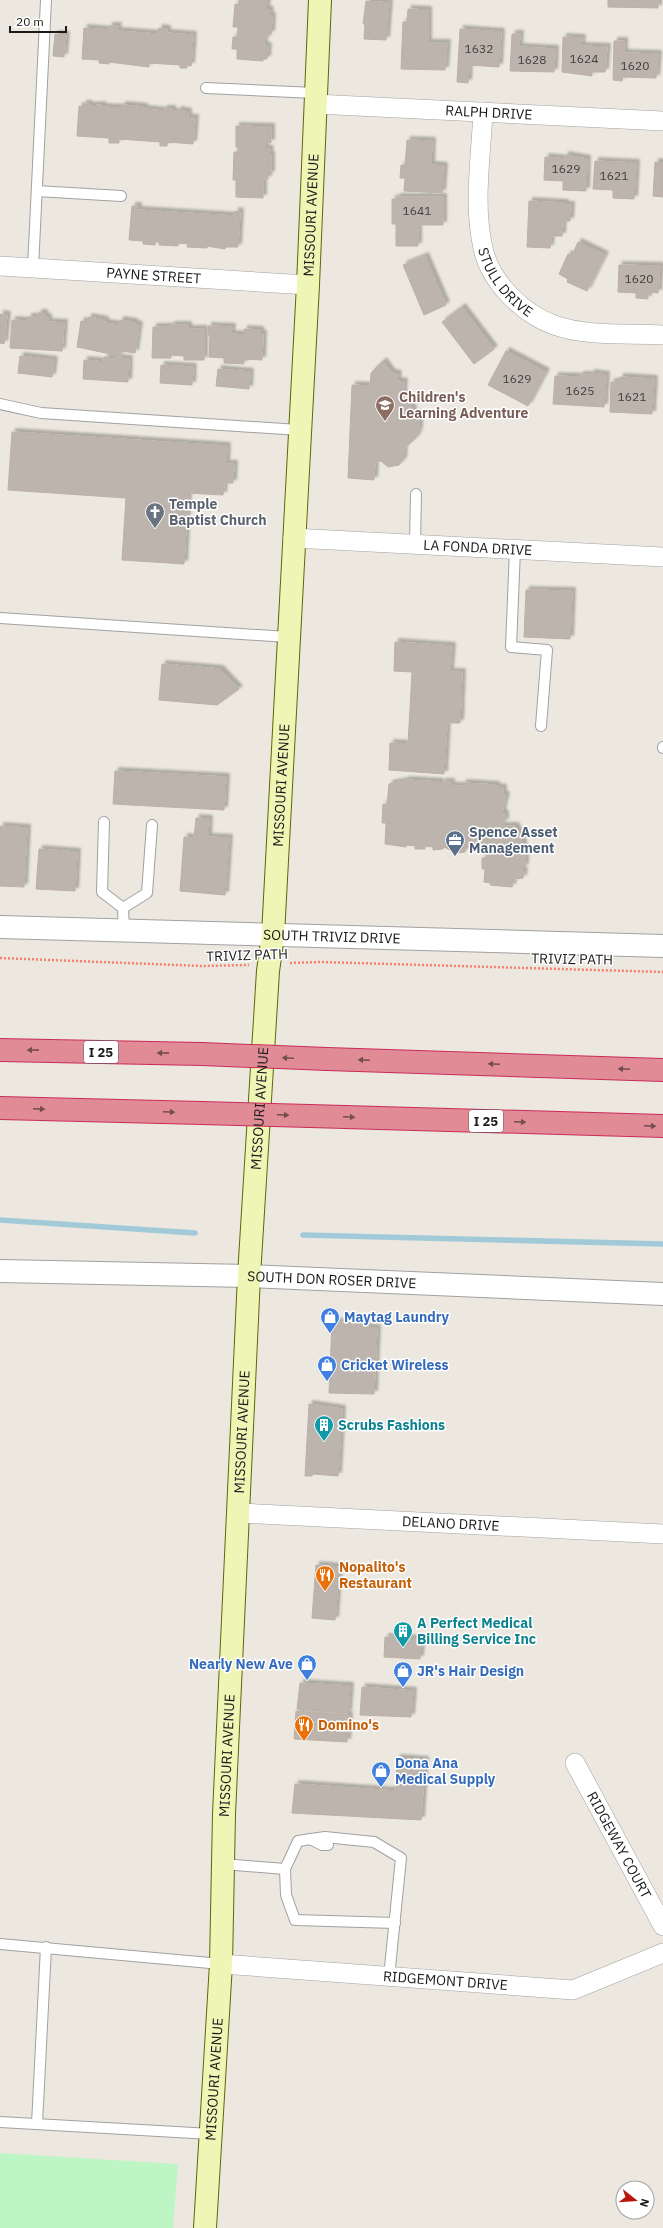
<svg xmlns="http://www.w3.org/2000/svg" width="663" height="2228" font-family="'IBM Plex Sans',sans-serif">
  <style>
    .park { fill: #bef5c5 }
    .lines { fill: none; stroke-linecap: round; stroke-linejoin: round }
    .stream { stroke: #a2c9d8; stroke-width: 5.5 }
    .building { fill: #bcb4ad; stroke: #bcb0a4; filter: url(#shadow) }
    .service-casing { stroke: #a1a1a1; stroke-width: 12 }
    .minor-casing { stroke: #a1a1a1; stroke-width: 20 }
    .tertiary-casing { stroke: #a1a1a1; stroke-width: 24 }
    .secondary-casing { stroke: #59690a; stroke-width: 24 }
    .motorway-casing { stroke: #ca2c5a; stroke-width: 24 }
    .path { stroke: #f1806c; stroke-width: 2.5; stroke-dasharray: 2 2; stroke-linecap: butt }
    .service { stroke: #fff; stroke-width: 10 }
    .minor { stroke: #fff; stroke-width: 19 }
    .tertiary { stroke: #fff; stroke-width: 22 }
    .secondary { stroke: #eef5b5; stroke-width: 22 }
    .motorway { stroke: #e08b96; stroke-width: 22 }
    .motorway-bridge-casing { stroke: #ca2c5a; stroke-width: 24; stroke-linecap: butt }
    .motorway-bridge { stroke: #e08b96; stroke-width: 22 }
    .oneway { fill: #734d52 }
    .labels { text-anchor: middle; stroke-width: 3; stroke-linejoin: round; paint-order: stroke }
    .number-label { font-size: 12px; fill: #42403f }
    .shield { fill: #fff; stroke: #5f5f5f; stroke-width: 1 }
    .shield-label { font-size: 13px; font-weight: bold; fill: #1a1a1a }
    .street-label { font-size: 14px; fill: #1a1a1a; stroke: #fff }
    .education-label { font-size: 14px; font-weight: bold; fill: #785e54; stroke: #fff; text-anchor: start }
    .worship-label { font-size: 14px; font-weight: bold; fill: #5b616d; stroke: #fff; text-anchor: start }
    .service-label { font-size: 14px; font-weight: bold; fill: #4e5e75; stroke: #fff; text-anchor: start }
    .shop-label { font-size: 14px; font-weight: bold; fill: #366cbe; stroke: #fff; text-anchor: start }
    .culture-label { font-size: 14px; font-weight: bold; fill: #0d838f; stroke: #fff; text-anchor: start }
    .food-label { font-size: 14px; font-weight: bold; fill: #c56008; stroke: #fff; text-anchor: start }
  </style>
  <defs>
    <filter id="shadow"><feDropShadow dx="3.5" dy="-3.5" stdDeviation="1" flood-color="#0004"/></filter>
  </defs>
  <rect width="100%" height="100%" fill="#ece8e0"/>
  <polygon class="park" points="0,2153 178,2164 173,2228 0,2228"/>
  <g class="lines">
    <g class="stream">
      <polyline points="0,1220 195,1233"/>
      <polyline points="303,1235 663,1244"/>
    </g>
  </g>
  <g class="building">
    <polygon points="239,0 270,0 267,1 266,10 270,10 269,16 272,16 271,34 267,34 267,39 264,39 264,46 268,46 267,59 263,59 263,61 237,59 237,49 232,49 233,37 237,37 238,27 233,27 235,4 239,5"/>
    <polygon points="608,0 658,0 658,8 608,7"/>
    <polygon points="366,1 389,3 386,40 364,39 365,24 363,24"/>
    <polygon points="408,9 428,10 428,43 447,43 445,70 401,69 403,22 407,22"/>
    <polygon points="109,26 118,26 117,31 158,34 159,28 167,29 167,33 193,35 191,66 187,65 187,68 180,68 180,65 149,63 149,67 109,62 109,64 99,63 99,60 82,59 84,28 109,30"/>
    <polygon points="460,29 501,32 499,67 469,65 468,83 457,82"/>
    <polygon points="55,34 66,35 64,57 53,56"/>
    <polygon points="512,34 520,34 519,47 555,49 554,72 510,71"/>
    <polygon points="563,37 582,38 581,46 607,47 605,72 592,72 592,76 562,72"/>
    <polygon points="614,41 624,41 624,53 658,54 656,78 623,77 622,81 613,80"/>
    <polygon points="83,104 89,104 89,106 102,105 102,107 120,108 123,105 144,107 144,109 164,111 164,109 172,109 172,112 178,112 178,110 188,112 188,118 195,118 193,144 167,142 167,146 160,146 160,142 119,139 119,143 109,143 109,138 77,136 79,106 83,107"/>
    <polygon points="236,126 271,127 271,143 265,142 265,149 270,149 269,155 271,155 271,174 268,175 268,179 263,179 263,198 236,197 236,180 233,180 234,152 239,152 239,148 236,147"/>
    <polygon points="407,140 432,141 431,165 444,166 442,193 404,191 405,178 400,178 401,165 405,165"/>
    <polygon points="565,155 587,159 586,191 563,190 563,181 544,180 545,157 565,159"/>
    <polygon points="595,161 636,163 634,199 613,198 613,190 593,189"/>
    <polygon points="655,162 663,163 663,197 653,196"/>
    <polygon points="397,197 443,197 443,225 418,225 418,246 396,246 396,224 392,224 392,199 397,199"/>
    <polygon points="529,201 565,203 565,205 571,205 570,221 563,221 562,236 551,236 550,248 527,247"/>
    <polygon points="132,206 138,206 138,210 235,216 235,211 240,212 238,247 225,247 225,249 207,246 207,248 187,247 188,244 178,243 178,246 159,245 160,242 155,242 155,245 143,244 143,241 129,240"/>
    <polygon points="578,242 605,255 587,291 567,282 568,279 559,274 568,254 572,256"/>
    <polygon points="425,256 446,305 424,315 403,265"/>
    <polygon points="619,265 660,266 658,293 648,292 648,299 636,298 636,293 618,292"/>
    <polygon points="462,307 494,349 474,364 442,322"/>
    <polygon points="38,313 44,313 44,317 48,317 48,322 64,323 62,351 10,348 12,320 28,321 28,317 38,317"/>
    <polygon points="0,314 7,315 4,344 0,343"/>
    <polygon points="88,317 105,320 105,323 119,325 120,320 134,322 134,324 139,325 135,353 121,351 120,356 77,347 81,321 88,322"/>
    <polygon points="171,325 188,325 188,329 204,329 204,360 184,360 184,356 171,355 171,358 152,358 153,327 172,327"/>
    <polygon points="208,326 232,327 231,334 244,335 244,329 260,330 260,333 263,334 262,360 244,359 244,364 224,363 224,358 209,357 210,335 208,335"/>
    <polygon points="506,351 546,372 528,406 488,385"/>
    <polygon points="20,356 54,360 52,377 18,373"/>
    <polygon points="104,357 129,359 128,382 83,379 84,360 104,362"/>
    <polygon points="383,361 392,373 398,374 397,381 404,382 403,394 408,397 414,414 419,414 419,430 416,438 404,448 403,460 399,465 388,467 381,461 375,462 374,480 348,478 352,385 370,386 371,373"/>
    <polygon points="161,365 193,367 192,385 160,383"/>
    <polygon points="218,369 250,372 249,389 216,386"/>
    <polygon points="591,373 606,375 604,407 553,404 555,376 580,377 580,375 591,375"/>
    <polygon points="620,377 654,379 652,414 610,412 611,382 619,382"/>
    <polygon points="12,432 227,446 226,464 234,464 233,483 224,483 223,495 188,493 184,564 122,560 126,498 8,490"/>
    <polygon points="526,590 572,591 570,639 524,637"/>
    <polygon points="395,642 452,646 450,672 462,672 460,723 447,723 444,774 389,770 390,743 408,744 412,672 394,671"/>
    <polygon points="162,664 220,669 239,689 217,705 159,700"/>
    <polygon points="115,771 226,777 224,810 113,804"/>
    <polygon points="406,780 440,782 439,785 442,785 442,782 451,782 451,786 463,786 463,783 496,785 496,787 503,788 503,795 506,795 502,813 505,814 505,822 502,822 501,826 515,826 519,833 519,839 522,840 525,855 525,867 520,868 524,871 523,878 514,879 512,887 490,885 491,883 484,882 485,869 482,869 482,858 487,858 487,850 481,849 480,852 471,851 471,848 466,848 465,852 456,853 444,847 443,849 433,850 433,847 425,846 425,849 415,849 415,846 406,845 406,847 385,844 386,823 382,823 383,804 387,805 389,784 405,781"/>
    <polygon points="196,818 209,819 208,837 229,838 225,895 180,891 184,837 194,838"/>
    <polygon points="0,826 27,828 24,887 0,886"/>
    <polygon points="39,849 77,852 75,891 36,889"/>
    <polygon points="332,1322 362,1323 363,1327 377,1328 374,1394 329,1393"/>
    <polygon points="309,1404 342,1409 338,1476 313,1474 312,1476 305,1476"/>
    <polygon points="316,1565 339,1567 335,1620 312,1618"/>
    <polygon points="385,1637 421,1639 420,1659 384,1657"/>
    <polygon points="300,1683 350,1686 348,1713 297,1709"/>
    <polygon points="362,1687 413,1691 411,1717 360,1715"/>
    <polygon points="296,1711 349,1715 347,1742 294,1739"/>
    <polygon points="397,1758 425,1760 421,1820 292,1813 295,1784 396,1791"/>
  </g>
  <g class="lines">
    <g class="service-casing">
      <g id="service">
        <polyline points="206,88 315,93"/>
        <polyline points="37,191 121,196"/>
        <polyline points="33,268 46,0"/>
        <polyline points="0,404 41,413 299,430"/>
        <polyline points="415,544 416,494"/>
        <polyline points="515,549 511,647 547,650 541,726"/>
        <polyline points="0,618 288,637"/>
        <polyline points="663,747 663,748"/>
        <polyline points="104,822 102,892 123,908"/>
        <polyline points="124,931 123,908 147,893 152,825"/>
        <polyline points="310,1839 322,1845 328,1845"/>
        <polyline points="223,1864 285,1869 298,1841 325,1837 374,1842 401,1858 389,1977"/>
        <polyline points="285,1869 286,1895 295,1920 395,1923"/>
        <polyline points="0,1944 221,1964"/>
        <polyline points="0,2122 211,2134"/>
        <polyline points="37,2124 46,1947"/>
      </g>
    </g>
    <g class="minor-casing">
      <g id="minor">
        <path id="s1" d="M 315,104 L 663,121"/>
        <path id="s2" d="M 483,112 C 481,156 473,205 483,248 C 490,282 523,314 554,325 C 588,337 628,333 663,335"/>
        <path id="s3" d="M 0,266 L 308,285"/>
        <path id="s4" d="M 293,538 L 663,557"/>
        <path id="s5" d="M 239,1513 L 663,1534"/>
        <path id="s6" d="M 575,1763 L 663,1926"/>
        <path id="s7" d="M 221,1964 L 573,1990 L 663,1953"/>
      </g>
    </g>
    <g class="tertiary-casing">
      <g id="tertiary">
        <path id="s8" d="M 0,927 L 663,946"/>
        <path id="s9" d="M 0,1271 L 249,1276 L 663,1294"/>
      </g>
    </g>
    <g class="secondary-casing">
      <g id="secondary">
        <path id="s10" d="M 205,2228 L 221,1964 L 224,1814 L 249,1276 L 268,971 L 273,935 L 308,285 L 320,0"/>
      </g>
    </g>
    <g class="motorway-casing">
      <g id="motorway">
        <polyline points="0,1050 202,1054"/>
        <polyline points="327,1059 663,1070"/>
        <polyline points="0,1108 202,1113"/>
        <polyline points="310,1116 663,1126"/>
      </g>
    </g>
    <g class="path">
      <polyline points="0,958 202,966 249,965"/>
      <polyline points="290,963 321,962 663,972"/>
    </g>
    <use href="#service" class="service"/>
    <use href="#minor" class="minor"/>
    <use href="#tertiary" class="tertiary"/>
    <use href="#secondary" class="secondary"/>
    <use href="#motorway" class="motorway"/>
    <g class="motorway-bridge-casing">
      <g id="motorway-bridge">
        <polyline points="202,1054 327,1059"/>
        <polyline points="202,1113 310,1116"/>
      </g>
    </g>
    <use href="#motorway-bridge" class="motorway-bridge"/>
  </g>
  <defs><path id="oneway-solid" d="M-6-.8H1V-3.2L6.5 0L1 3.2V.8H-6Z"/></defs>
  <g class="oneway">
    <use href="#oneway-solid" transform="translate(33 1050) rotate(-179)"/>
    <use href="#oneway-solid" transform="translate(163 1053) rotate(-179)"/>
    <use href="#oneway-solid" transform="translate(288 1058) rotate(-178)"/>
    <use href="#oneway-solid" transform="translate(364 1060) rotate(-178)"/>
    <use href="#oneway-solid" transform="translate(494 1064) rotate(-178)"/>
    <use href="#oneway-solid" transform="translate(624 1069) rotate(-178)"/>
    <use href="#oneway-solid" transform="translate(39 1109) rotate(2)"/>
    <use href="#oneway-solid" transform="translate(169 1112) rotate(2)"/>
    <use href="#oneway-solid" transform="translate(283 1115) rotate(2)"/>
    <use href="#oneway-solid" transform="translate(349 1117) rotate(2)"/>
    <use href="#oneway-solid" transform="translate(520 1122) rotate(2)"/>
    <use href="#oneway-solid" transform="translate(650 1126) rotate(2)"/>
  </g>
  <defs>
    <g id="school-pin" transform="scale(1)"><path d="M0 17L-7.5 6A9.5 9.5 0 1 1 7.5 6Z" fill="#8d6e63" stroke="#fff"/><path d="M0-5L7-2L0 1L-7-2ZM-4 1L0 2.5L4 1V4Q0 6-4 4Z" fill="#fff"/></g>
    <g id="church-pin" transform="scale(1)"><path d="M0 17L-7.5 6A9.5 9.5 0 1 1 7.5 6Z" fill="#6b7280" stroke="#fff"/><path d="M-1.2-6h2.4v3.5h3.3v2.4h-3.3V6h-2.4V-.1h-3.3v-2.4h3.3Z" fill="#fff"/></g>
    <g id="office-pin" transform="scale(1)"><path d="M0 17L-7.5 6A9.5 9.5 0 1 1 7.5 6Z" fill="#5c6f8a" stroke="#fff"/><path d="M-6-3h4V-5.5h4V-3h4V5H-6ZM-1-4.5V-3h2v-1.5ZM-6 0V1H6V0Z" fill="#fff"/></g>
    <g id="shop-pin" transform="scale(1)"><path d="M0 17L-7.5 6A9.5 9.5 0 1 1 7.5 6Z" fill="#3f7fe0" stroke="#fff"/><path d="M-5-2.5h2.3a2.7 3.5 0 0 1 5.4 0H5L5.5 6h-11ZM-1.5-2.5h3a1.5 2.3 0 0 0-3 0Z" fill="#fff"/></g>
    <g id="building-pin" transform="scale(1)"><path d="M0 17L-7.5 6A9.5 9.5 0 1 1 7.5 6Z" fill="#0f9aa8" stroke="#fff"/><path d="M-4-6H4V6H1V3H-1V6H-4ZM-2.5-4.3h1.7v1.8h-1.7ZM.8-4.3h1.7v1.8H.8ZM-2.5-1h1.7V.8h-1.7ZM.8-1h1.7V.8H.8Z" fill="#fff"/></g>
    <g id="restaurant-pin" transform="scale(1)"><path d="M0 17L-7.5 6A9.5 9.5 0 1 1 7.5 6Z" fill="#e8710a" stroke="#fff"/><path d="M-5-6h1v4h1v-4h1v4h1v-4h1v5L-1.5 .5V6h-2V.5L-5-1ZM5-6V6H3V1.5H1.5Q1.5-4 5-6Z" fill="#fff"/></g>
  </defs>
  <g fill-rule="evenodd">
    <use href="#school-pin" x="385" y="405"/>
    <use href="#church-pin" x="155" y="512"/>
    <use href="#office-pin" x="455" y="840"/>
    <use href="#shop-pin" x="330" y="1317"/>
    <use href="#shop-pin" x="327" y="1365"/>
    <use href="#building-pin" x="324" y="1425"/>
    <use href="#restaurant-pin" x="325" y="1575"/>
    <use href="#building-pin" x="403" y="1631"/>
    <use href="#shop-pin" x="307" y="1664"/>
    <use href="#shop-pin" x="403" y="1671"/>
    <use href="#restaurant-pin" x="304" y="1725"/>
    <use href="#shop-pin" x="381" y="1771"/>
  </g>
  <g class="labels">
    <g class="number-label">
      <text x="479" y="53">1632</text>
      <text x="584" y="63">1624</text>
      <text x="532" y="64">1628</text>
      <text x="635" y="70">1620</text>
      <text x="566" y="173">1629</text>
      <text x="614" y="180">1621</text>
      <text x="417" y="215">1641</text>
      <text x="639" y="283">1620</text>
      <text x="517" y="383">1629</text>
      <text x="580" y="395">1625</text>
      <text x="632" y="401">1621</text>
    </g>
    <g class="shield">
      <rect x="84" y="1041" width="34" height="22" rx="3"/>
      <rect x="469" y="1110" width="34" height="22" rx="3"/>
    </g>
    <g class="shield-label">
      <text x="101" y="1057">I 25</text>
      <text x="486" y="1126">I 25</text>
    </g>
    <g class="street-label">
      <text dy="5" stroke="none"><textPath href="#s1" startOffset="174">RALPH DRIVE</textPath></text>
      <text dy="5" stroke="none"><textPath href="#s10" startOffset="2016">MISSOURI AVENUE</textPath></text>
      <text dy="5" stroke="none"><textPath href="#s3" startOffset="154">PAYNE STREET</textPath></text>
      <text dy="5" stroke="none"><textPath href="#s2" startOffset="178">STULL DRIVE</textPath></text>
      <text dy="5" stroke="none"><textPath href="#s4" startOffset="185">LA FONDA DRIVE</textPath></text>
      <text dy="5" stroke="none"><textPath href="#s10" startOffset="1445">MISSOURI AVENUE</textPath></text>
      <text dy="5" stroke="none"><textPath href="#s8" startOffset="332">SOUTH TRIVIZ DRIVE</textPath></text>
      <text transform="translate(247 955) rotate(-2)" y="5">TRIVIZ PATH</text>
      <text transform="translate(572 959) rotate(1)" y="5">TRIVIZ PATH</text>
      <text dy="5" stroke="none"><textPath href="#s10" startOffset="1121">MISSOURI AVENUE</textPath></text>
      <text dy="5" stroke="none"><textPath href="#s9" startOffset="332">SOUTH DON ROSER DRIVE</textPath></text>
      <text dy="5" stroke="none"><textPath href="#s10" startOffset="797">MISSOURI AVENUE</textPath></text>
      <text dy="5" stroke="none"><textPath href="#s5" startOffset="212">DELANO DRIVE</textPath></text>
      <text dy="5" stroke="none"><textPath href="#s10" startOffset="473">MISSOURI AVENUE</textPath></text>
      <text dy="5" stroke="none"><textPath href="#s6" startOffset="93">RIDGEWAY COURT</textPath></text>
      <text dy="5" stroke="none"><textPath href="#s7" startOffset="225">RIDGEMONT DRIVE</textPath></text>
      <text dy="5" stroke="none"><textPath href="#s10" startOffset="149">MISSOURI AVENUE</textPath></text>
    </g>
    <g class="education-label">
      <text x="399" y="402">Children's<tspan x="399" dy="16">Learning Adventure</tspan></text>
    </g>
    <g class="worship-label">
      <text x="169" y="509">Temple<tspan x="169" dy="16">Baptist Church</tspan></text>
    </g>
    <g class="service-label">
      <text x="469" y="837">Spence Asset<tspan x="469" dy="16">Management</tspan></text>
    </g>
    <g class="shop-label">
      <text x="344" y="1322">Maytag Laundry</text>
      <text x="341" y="1370">Cricket Wireless</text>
      <text x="293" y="1669" text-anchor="end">Nearly New Ave</text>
      <text x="417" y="1676">JR's Hair Design</text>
      <text x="395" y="1768">Dona Ana<tspan x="395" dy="16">Medical Supply</tspan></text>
    </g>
    <g class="culture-label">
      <text x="338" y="1430">Scrubs Fashions</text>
      <text x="417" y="1628">A Perfect Medical<tspan x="417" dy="16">Billing Service Inc</tspan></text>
    </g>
    <g class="food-label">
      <text x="339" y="1572">Nopalito's<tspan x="339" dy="16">Restaurant</tspan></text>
      <text x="318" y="1730">Domino's</text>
    </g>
  </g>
  <g transform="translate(635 2200) rotate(107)"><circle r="19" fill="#ffffff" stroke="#a3a3a3"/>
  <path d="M0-3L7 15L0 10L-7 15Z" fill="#ba140b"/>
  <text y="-6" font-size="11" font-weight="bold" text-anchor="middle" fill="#1a1a1a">N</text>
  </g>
  <path d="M10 26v6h56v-6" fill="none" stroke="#1a1a1a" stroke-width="2"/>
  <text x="16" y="26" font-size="12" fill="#1a1a1a" stroke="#ffffff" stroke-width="3" paint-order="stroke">20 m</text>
</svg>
